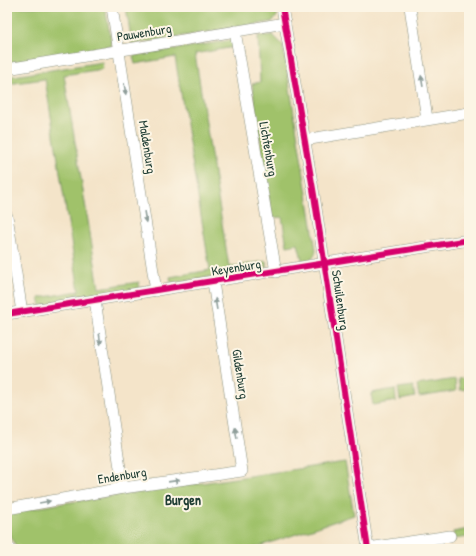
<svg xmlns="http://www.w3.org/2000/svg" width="476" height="556" font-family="'Patrick Hand',sans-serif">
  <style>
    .green { fill: #a0c26b; stroke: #608050 }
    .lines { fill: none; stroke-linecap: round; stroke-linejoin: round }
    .minor-casing { stroke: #8a907e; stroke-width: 12 }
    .minor { stroke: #fff; stroke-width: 11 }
    .cycleway-casing { stroke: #fcf5e5; stroke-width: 8 }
    .cycleway { stroke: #d6006c; stroke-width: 6 }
    .oneway { fill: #8f9e9a }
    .labels { text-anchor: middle; stroke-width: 4; stroke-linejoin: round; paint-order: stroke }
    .street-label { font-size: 13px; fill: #1f3d34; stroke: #fcf5e5 }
    .neighbourhood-label { font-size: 14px; font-weight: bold; fill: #1f3d34; stroke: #fcf5e5 }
  </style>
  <rect width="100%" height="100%" fill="#fcf5e5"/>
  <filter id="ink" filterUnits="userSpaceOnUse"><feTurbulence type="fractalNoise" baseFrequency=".025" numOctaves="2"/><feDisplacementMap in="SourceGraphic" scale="8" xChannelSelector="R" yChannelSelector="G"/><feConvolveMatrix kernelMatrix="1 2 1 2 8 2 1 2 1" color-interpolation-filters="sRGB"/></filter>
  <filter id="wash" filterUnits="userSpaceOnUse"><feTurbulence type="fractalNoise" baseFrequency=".012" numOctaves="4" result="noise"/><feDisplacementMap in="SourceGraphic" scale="16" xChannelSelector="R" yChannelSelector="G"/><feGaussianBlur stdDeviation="0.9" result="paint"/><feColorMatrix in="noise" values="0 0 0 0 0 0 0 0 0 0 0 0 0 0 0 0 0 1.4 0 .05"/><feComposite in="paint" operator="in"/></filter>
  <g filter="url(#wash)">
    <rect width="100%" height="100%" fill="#f4e4c9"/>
    <g class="green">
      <polygon points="7,7 105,7 112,46 7,63"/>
      <path d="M 126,7 L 277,7 C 279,14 277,18 271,22 L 132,44 Z"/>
      <path d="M 273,35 L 283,45 L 316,250 C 315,258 310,261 303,263 L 298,244 L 287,246 L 282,217 L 272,218 L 252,84 L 260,82 L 258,36 Z"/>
      <polygon points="232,40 234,47 195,54 229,267 266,261 267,268 171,283 170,277 210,270 175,57 135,64 133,56"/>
      <polygon points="102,62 103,69 64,75 99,288 139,282 139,289 41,306 39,298 79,291 45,79 7,84 7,77"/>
      <polygon points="469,377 469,389 460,390 458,379"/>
      <polygon points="455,379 456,391 419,397 417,385"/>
      <polygon points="413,386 415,397 400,400 398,388"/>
      <polygon points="395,389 396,401 373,405 371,393"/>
      <path d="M 345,462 L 354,515 L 251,549 L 20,549 C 8,540 7,527 7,513 L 58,504 Z"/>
      <polygon points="469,529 469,537 454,539 453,532"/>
    </g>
  </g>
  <g filter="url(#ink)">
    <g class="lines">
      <g class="minor-casing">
        <g id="minor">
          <polyline points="112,7 156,291"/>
          <polyline points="282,7 314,195 368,549"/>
          <polyline points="410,7 427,119"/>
          <polyline points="235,31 276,272"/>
          <polyline points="7,69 285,23"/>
          <polyline points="304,140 469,113"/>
          <polyline points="7,216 22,312"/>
          <polyline points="95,300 123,488"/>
          <polyline points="7,314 469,240"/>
          <polyline points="7,509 123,488 242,471 213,282"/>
          <polyline points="7,545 10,549"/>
          <polyline points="368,548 450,536"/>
        </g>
      </g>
      <use href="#minor" class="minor"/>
      <g class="cycleway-casing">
        <g id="cycleway">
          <polyline points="282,7 314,195 368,549"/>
          <polyline points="7,314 469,240"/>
        </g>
      </g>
      <use href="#cycleway" class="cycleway"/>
    </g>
    <defs><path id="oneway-solid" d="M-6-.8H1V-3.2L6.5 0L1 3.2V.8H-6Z"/></defs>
    <g class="oneway">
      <use href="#oneway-solid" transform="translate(422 81) rotate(-99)"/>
      <use href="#oneway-solid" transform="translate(125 89) rotate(81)"/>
      <use href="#oneway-solid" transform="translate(145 217) rotate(81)"/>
      <use href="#oneway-solid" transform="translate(216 304) rotate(-99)"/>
      <use href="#oneway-solid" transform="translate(100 339) rotate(82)"/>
      <use href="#oneway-solid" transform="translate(236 433) rotate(-99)"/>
      <use href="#oneway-solid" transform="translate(174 481) rotate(-8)"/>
      <use href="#oneway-solid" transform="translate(45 502) rotate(-10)"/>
    </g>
  </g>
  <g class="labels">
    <g class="street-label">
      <text transform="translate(144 32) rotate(-9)" y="5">Pauwenburg</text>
      <text transform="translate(148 147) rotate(81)" y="5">Maldenburg</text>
      <text transform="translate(269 149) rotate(80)" y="5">Lichtenburg</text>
      <text transform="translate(236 267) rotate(-9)" y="5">Keyenburg</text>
      <text transform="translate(341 300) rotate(82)" y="5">Schuilenburg</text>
      <text transform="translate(241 374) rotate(81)" y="5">Gildenburg</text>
      <text transform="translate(122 475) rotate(-9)" y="5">Endenburg</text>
    </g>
    <g class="neighbourhood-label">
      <text x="183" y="505">Burgen</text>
    </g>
  </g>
  <rect width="476" height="556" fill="none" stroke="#fcf5e5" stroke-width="24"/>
</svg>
